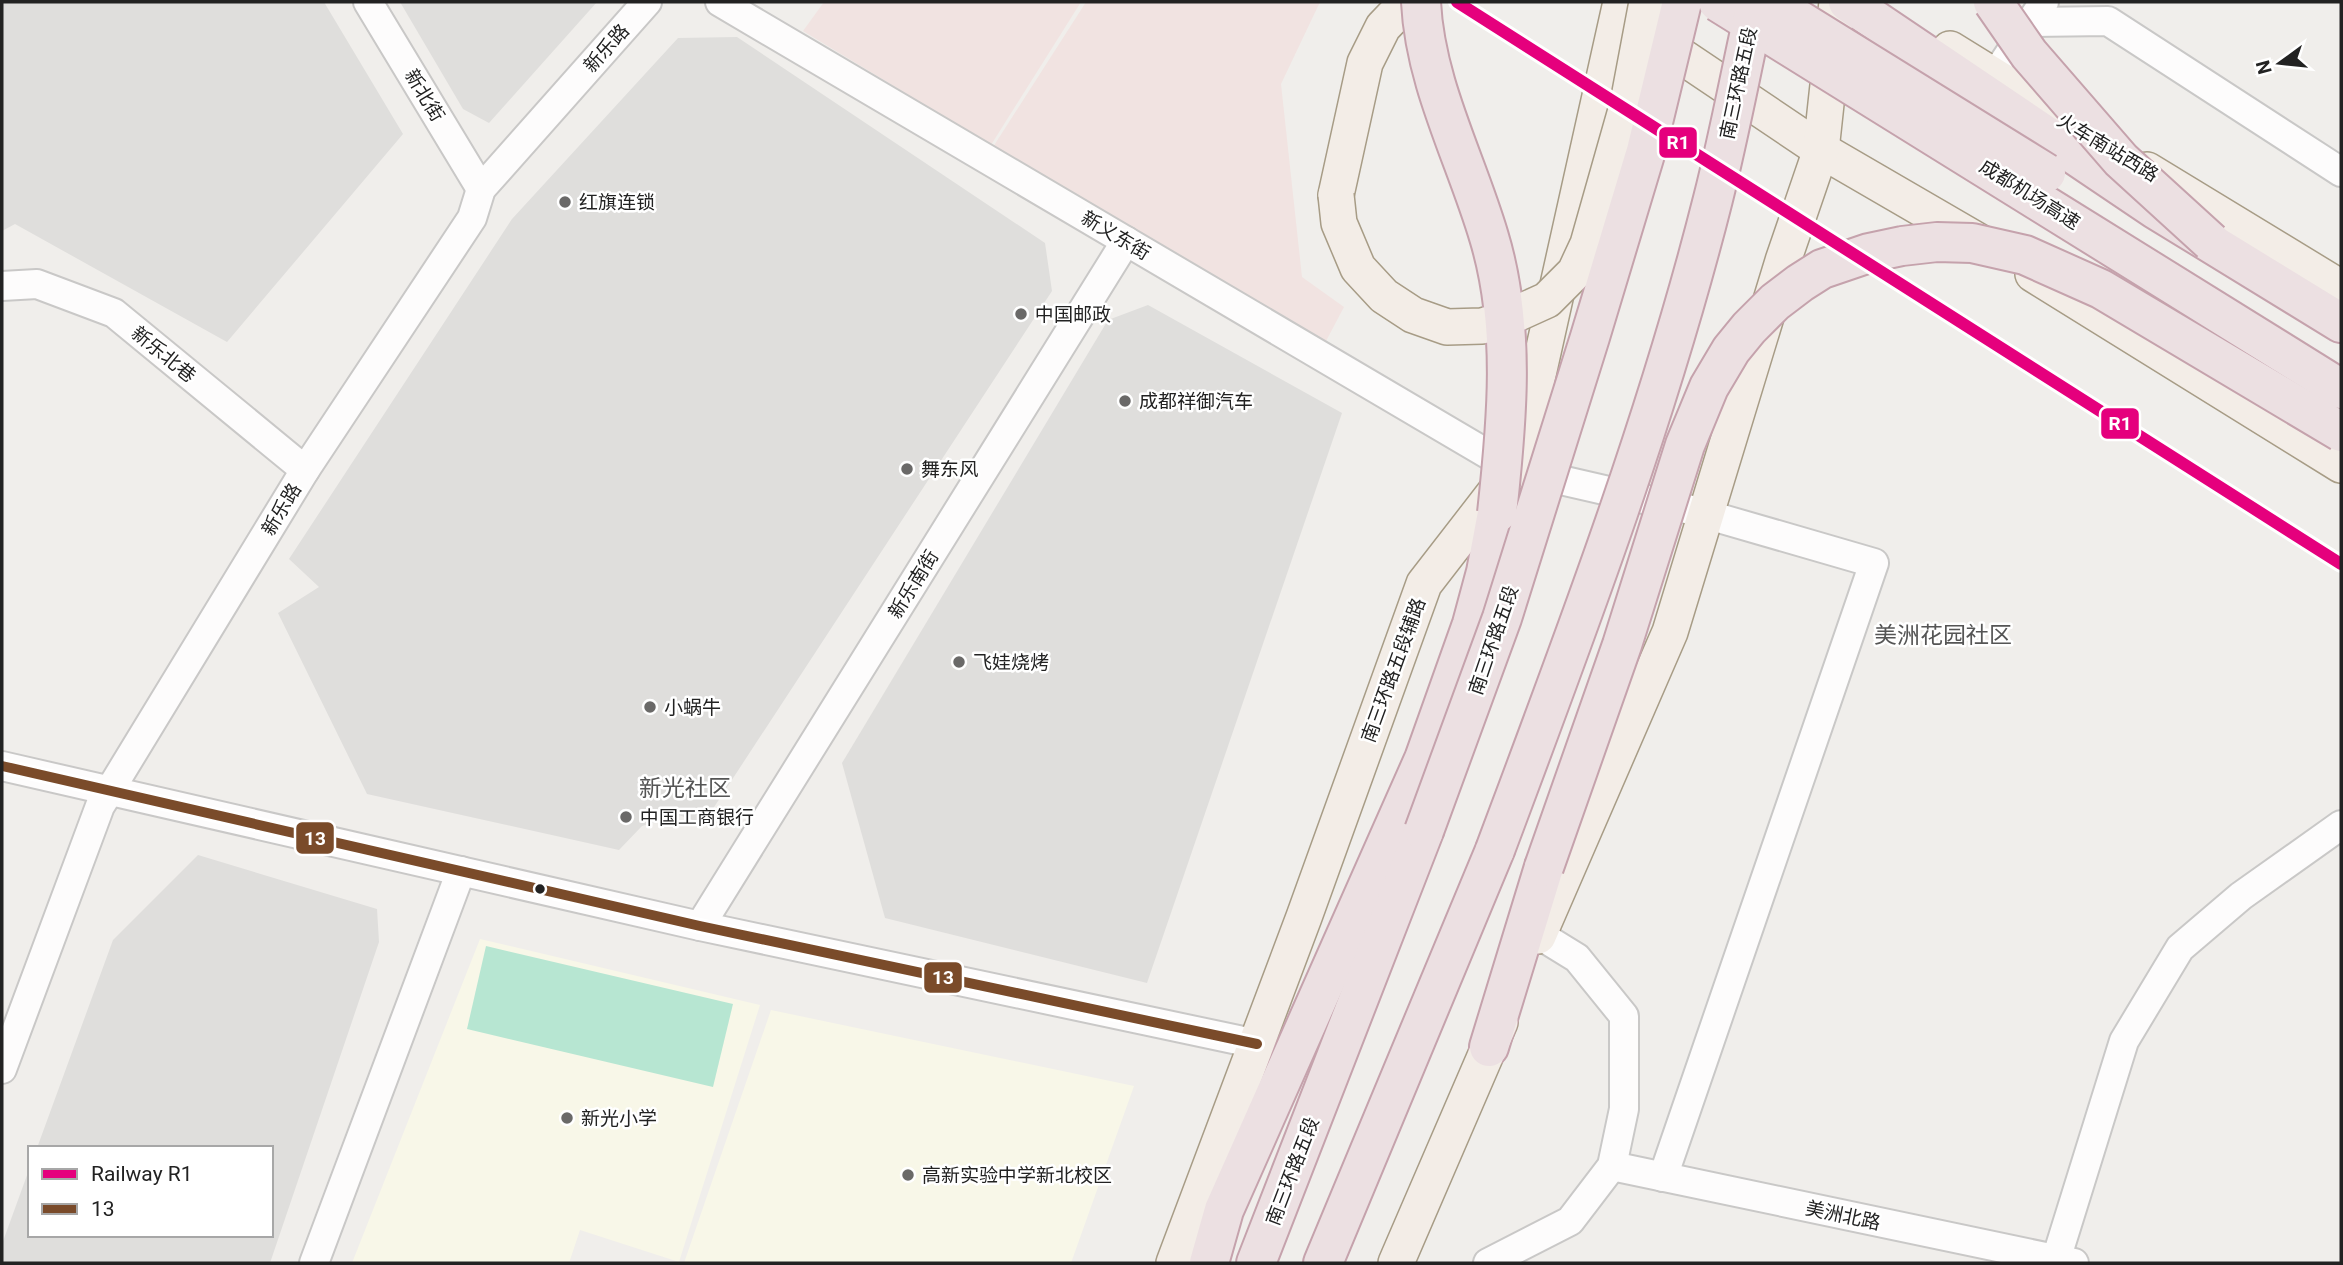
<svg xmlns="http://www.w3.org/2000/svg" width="2343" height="1265" font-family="Roboto,'Noto Sans SC',sans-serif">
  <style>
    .residential { fill: #dfdedc }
    .commercial { fill: #f1e3e1 }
    .education { fill: #f8f7e8 }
    .pitch { fill: #b7e6d2 }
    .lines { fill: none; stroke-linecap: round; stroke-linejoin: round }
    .minor-casing { stroke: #c9c8c7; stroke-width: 32 }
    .major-casing { stroke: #a79c86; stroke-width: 38 }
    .highway-casing { stroke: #c5a2ac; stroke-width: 42 }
    .minor { stroke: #fdfcfc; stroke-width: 28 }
    .major { stroke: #f3ede7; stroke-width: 35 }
    .highway { stroke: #ece0e2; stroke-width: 38 }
    .major-bridge-casing { stroke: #a79c86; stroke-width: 38; stroke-linecap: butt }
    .highway-bridge-casing { stroke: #c5a2ac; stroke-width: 42; stroke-linecap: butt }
    .major-bridge { stroke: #f3ede7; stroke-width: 35 }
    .highway-bridge { stroke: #ece0e2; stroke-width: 38 }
    .bus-1-casing { stroke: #fff; stroke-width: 16 }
    .bus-1 { stroke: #7a4b2a; stroke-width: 10 }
    .rail-1-casing { stroke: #fff; stroke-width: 18 }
    .rail-1 { stroke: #e5007d; stroke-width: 12 }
    .poi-dot { fill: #6a6968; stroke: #fff; stroke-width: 2.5 }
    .bus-dot { fill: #222; stroke: #fff; stroke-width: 2.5 }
    .labels { text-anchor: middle; stroke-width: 5; stroke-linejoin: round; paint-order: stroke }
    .street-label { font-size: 19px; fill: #222; stroke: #fff }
    .poi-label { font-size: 19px; fill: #222; stroke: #fff; text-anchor: start }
    .quarter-label { font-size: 23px; fill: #555; stroke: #fff }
    .line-badge { stroke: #fff; stroke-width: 2.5 }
    .badge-label { font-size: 19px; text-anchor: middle; font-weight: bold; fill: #fff }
  </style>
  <rect width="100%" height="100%" fill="#f0eeeb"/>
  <g class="residential">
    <polygon points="2,2 324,2 403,134 227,342 15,224 2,231"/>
    <polygon points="400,2 597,2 489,123 463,109"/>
    <polygon points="737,37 1045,243 1052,291 703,824 679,815 642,826 619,850 367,794 278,613 319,587 289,559 512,219 678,38"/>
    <polygon points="1148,305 1342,413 1147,983 885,918 842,763 1108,320"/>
    <polygon points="198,855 377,909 379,942 270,1263 2,1263 2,1244 30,1167 30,1235 271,1235 271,1148 37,1148 113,940"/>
  </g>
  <g class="commercial">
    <polygon points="824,2 1081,2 991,145 803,31"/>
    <polygon points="1086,2 1320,2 1281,84 1302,277 1344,307 1325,343 993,147"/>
  </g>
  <g class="education">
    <polygon points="480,939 760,1005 679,1262 580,1230 569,1263 352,1263"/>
    <polygon points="771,1010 1134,1086 1071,1263 684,1263"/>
  </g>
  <polygon class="pitch" points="486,946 733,1004 713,1087 467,1029"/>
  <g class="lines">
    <g class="minor-casing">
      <g id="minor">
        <polyline points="368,2 481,189"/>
        <polyline points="720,2 1513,469 1691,510 1874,563 1663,1177"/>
        <polyline points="2030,22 2108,21 2341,172"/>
        <polyline points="1994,77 2044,2"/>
        <polyline points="2,286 37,284 114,313 305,470"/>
        <polyline points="2,766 700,926 1257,1044"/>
        <polyline points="700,926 1126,241"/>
        <polyline points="2,1069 100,806 110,790 305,470 472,218 481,189 647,2"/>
        <polyline points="1612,1166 2074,1263"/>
        <polyline points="314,1263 461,871"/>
        <polyline points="1488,1263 1570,1221 1612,1166 1624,1109 1624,1016 1577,958 1538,934"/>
        <polyline points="2055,1263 2124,1041 2180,948 2241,896 2341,825"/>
      </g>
    </g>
    <g class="major-casing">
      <g id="major">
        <polyline points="1647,33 1821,150 1988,247"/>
        <polyline points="1950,49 2096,139"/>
        <polyline points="2147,170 2341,288"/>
        <polyline points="1336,195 1365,63 1383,27 1407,2"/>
        <polyline points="2033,274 2341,465"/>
        <polyline points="1538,936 1670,632 1783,261 1821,150 1837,2"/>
        <polyline points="1174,1263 1304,917 1424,584 1513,469 1529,415 1621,2"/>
        <polyline points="1396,1263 1500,1022"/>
      </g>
    </g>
    <g class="highway-casing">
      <g id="highway">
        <polyline points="1848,2 2155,209 2341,323"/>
        <polyline points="1489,1047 1544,867"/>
        <polyline points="1209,1263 1224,1210 1424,759 1472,624 1486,572 1497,513"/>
        <polyline points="1256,1263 1424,831"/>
        <polyline points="1323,1263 1495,850"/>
      </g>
    </g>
    <use href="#minor" class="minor"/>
    <use href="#major" class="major"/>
    <use href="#highway" class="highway"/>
    <g class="major-bridge-casing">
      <polyline id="major-bridge" points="1336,195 1339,223 1358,268 1384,296 1413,315 1447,327 1482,326 1503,320 1547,300 1575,272 1588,244 1628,103 1647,2"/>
    </g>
    <g class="highway-bridge-casing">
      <g id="highway-bridge">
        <path d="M 1421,2 C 1425,84 1466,159 1489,237 C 1516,326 1507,422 1497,513"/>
        <polyline points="1718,2 2341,389"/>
        <polyline points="1770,2 2046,173"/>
        <polyline points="1993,2 2029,54 2121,160 2211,242"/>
        <polyline points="1424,831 1502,618 1590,337 1646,151 1682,2"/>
        <path d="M 1495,850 C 1575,636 1657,421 1713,199 C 1729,136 1741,71 1755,8"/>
        <polyline points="1544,867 1622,645 1685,445 1709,387 1731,350 1749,328 1775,302 1800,283 1822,269 1869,253 1902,246 1937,242 1972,243 2025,255 2101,289 2341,432"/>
      </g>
    </g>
    <use href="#major-bridge" class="major-bridge"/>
    <use href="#highway-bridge" class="highway-bridge"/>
    <g class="bus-1-casing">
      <polyline id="bus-1" points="2,766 700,926 1257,1044"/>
    </g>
    <use href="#bus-1" class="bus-1"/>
    <g class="rail-1-casing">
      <polyline id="rail-1" points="1457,2 2341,564"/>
    </g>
    <use href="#rail-1" class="rail-1"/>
  </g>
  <g class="poi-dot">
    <circle cx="565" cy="202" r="7"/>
    <circle cx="1021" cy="314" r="7"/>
    <circle cx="1125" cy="401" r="7"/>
    <circle cx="907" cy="469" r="7"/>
    <circle cx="959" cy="662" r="7"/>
    <circle cx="650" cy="707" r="7"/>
    <circle cx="626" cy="817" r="7"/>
    <circle cx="567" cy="1118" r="7"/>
    <circle cx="908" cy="1175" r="7"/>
  </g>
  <circle class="bus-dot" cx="540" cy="889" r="6"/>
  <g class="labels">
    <g class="street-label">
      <text transform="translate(606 48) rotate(-48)" y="7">新乐路</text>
      <text transform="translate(1738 83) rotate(-78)" y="7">南三环路五段</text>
      <text transform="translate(425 95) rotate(59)" y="7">新北街</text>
      <text transform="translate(2108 147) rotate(31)" y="7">火车南站西路</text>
      <text transform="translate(2030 194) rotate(32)" y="7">成都机场高速</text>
      <text transform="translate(1116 235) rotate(31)" y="7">新义东街</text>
      <text transform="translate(164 354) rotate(39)" y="7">新乐北巷</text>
      <text transform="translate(281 509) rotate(-59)" y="7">新乐路</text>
      <text transform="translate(913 584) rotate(-58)" y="7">新乐南街</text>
      <text transform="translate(1493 640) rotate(-71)" y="7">南三环路五段</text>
      <text transform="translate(1393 670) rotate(-70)" y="7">南三环路五段辅路</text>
      <text transform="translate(1292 1171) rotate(-69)" y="7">南三环路五段</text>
      <text transform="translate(1843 1215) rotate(12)" y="7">美洲北路</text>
    </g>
    <g class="poi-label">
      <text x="579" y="209">红旗连锁</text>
      <text x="1035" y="321">中国邮政</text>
      <text x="1139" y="408">成都祥御汽车</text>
      <text x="921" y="476">舞东风</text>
      <text x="973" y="669">飞娃烧烤</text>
      <text x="664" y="714">小蜗牛</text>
      <text x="640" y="824">中国工商银行</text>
      <text x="581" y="1125">新光小学</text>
      <text x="922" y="1182">高新实验中学新北校区</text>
    </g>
    <g class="quarter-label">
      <text x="1943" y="643">美洲花园社区</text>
      <text x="685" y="796">新光社区</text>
    </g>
  </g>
  <g class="line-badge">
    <rect x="1658" y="126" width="40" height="33" rx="7" fill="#e5007d"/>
    <rect x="2100" y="407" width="40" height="33" rx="7" fill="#e5007d"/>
    <rect x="295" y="821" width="40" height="34" rx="7" fill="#7a4b2a"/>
    <rect x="923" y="961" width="40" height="33" rx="7" fill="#7a4b2a"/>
  </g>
  <g class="badge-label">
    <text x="1678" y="149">R1</text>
    <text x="2120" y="430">R1</text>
    <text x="315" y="845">13</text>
    <text x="943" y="984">13</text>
  </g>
  <rect width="2343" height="1265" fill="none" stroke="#222222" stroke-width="7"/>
  <rect x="28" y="1146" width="245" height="91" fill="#ffffff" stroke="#a7a7a7" stroke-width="2"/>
  <rect x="42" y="1169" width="35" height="10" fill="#e5007d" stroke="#a7a7a7" stroke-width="2"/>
  <text x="91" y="1181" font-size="21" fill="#222222">Railway R1</text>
  <rect x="42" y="1204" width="35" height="10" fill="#7a4b2a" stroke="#a7a7a7" stroke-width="2"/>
  <text x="91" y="1216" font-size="21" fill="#222222">13</text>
  <g transform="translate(2280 63) rotate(255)" stroke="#ffffff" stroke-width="5" paint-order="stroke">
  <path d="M0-5L12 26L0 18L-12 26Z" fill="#222222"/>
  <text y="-10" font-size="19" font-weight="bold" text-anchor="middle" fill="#222222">N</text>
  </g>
</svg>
